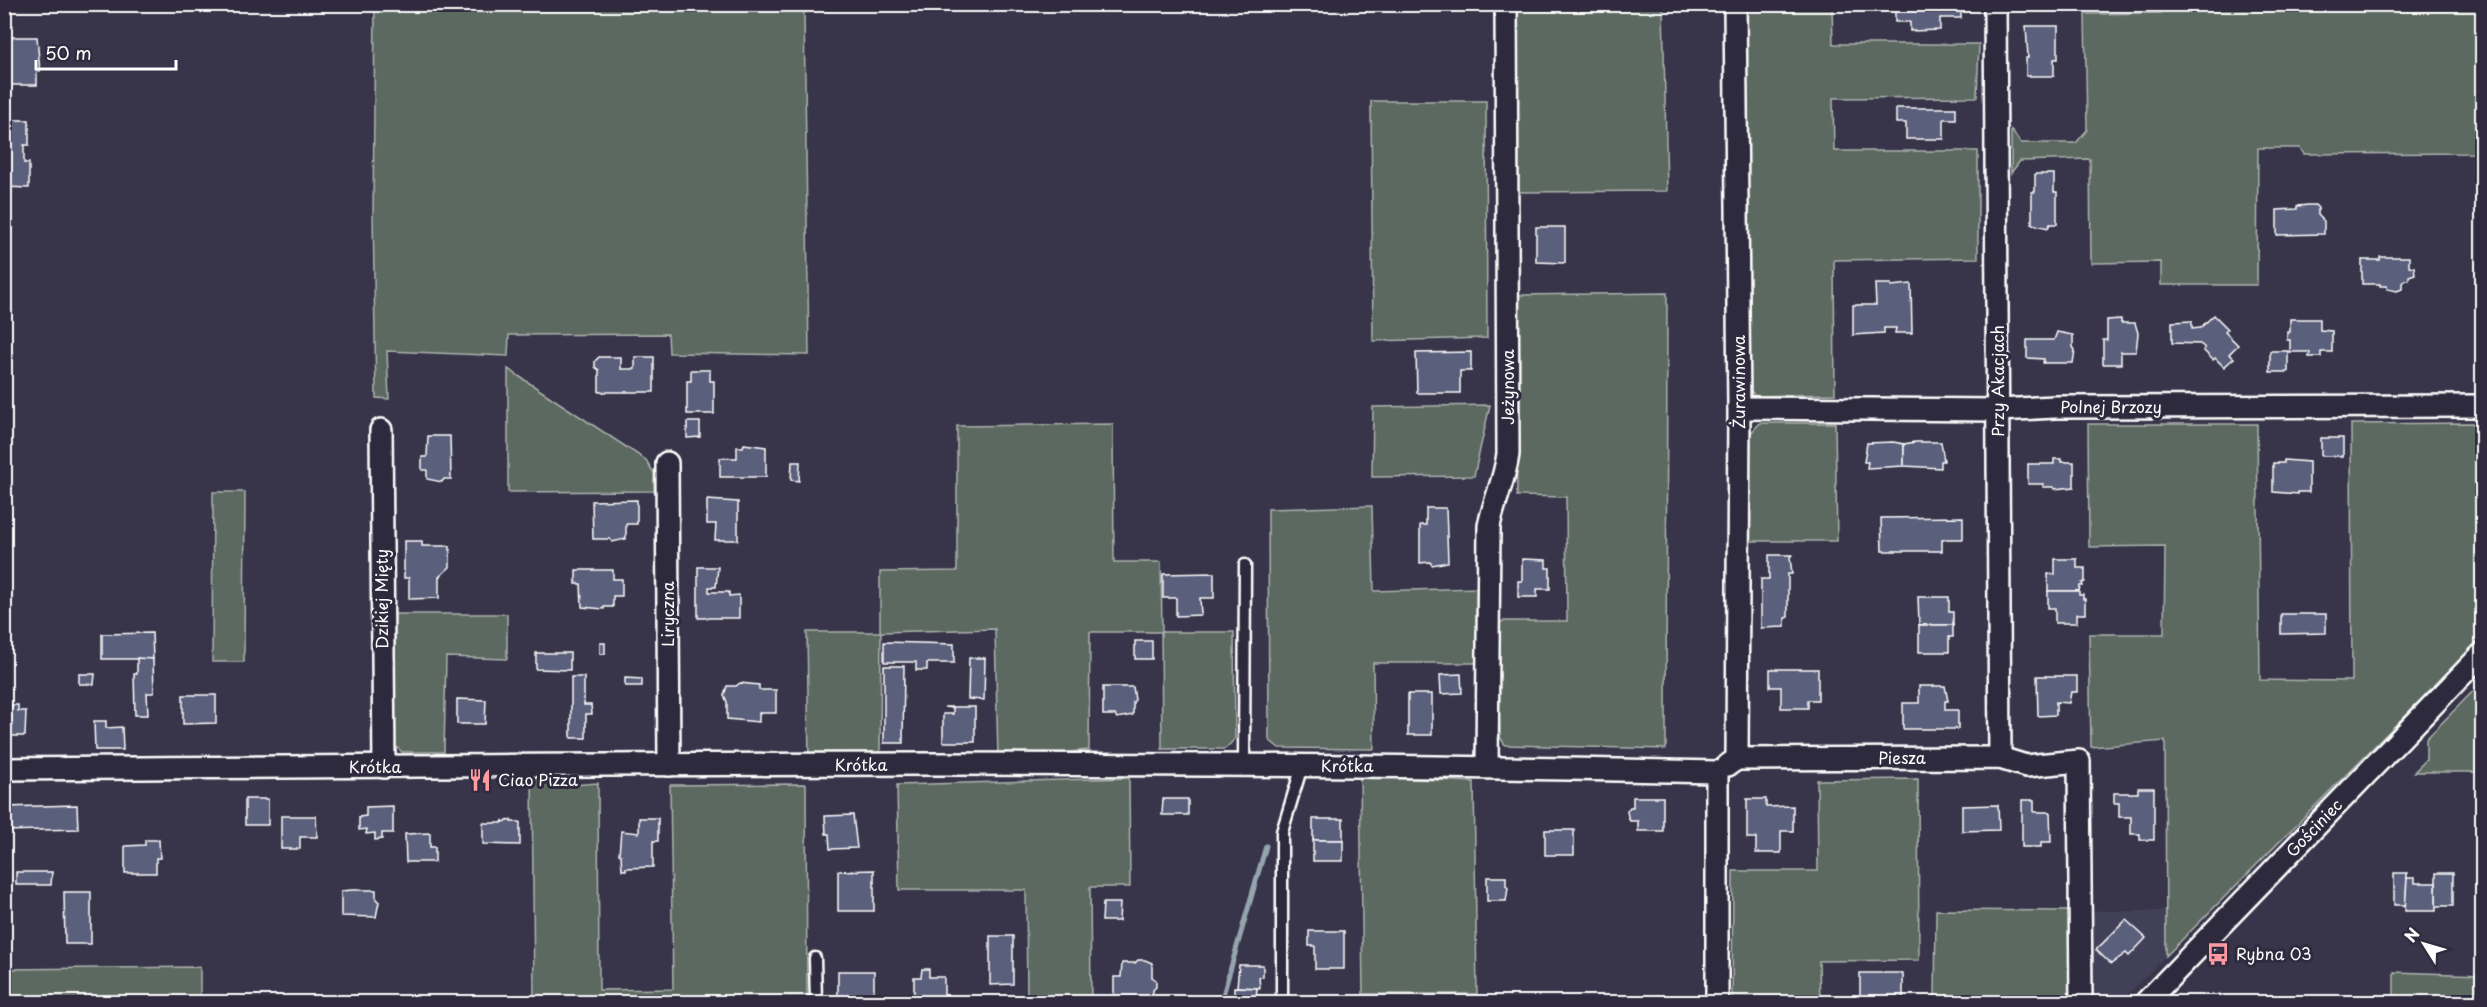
<svg xmlns="http://www.w3.org/2000/svg" width="2487" height="1007" font-family="'Playpen Sans',sans-serif">
  <style>
    .built { fill: #424158 }
    .green { fill: #5b6960; stroke: #adb4b0; stroke-width: 1.5 }
    .lines { fill: none; stroke-linecap: round; stroke-linejoin: round }
    .stream { stroke: #95a4ad; stroke-width: 5 }
    .building { fill: #5a5e7b; stroke: #fff; stroke-width: 1.5 }
    .service-casing { stroke: #fff; stroke-width: 15 }
    .minor-casing { stroke: #fff; stroke-width: 26 }
    .service { stroke: #2f2a3d; stroke-width: 10 }
    .minor { stroke: #2f2a3d; stroke-width: 21 }
    .labels { text-anchor: middle; stroke-width: 6; stroke-linejoin: round; paint-order: stroke }
    .street-label { font-size: 16px; fill: #fff; stroke: #2f2a3d }
    .poi-label { font-size: 16px; fill: #fff; stroke: #2f2a3d; text-anchor: start }
  </style>
  <rect width="100%" height="100%" fill="#383449"/>
  <filter id="ink" filterUnits="userSpaceOnUse"><feTurbulence type="fractalNoise" baseFrequency=".0167" numOctaves="2"/><feDisplacementMap in="SourceGraphic" scale="12" xChannelSelector="R" yChannelSelector="G"/><feConvolveMatrix kernelMatrix="1 2 1 2 8 2 1 2 1" color-interpolation-filters="sRGB"/></filter>
  <g filter="url(#ink)">
    <polygon class="built" points="2097,911 2166,911 2166,956 2120,1002 2090,1002 2088,913"/>
    <g class="green">
      <polygon points="2162,4 2481,5 2481,153 2304,154 2300,148 2258,148 2257,285 2161,285 2161,262 2091,263 2090,159 2020,161 2011,173 2011,130 2021,143 2076,143 2087,130 2085,14 2161,13"/>
      <polygon points="375,5 910,5 804,12 809,355 669,353 668,334 509,335 508,356 387,351 389,399 376,398 373,214"/>
      <polygon points="1512,5 1663,5 1667,191 1514,192"/>
      <polygon points="1744,5 1832,5 1833,44 1979,44 1977,97 1833,98 1834,151 1978,151 1978,258 1834,260 1835,394 1755,396 1747,386"/>
      <polygon points="1371,101 1486,101 1487,338 1373,341"/>
      <polygon points="1667,293 1666,749 1505,745 1500,737 1496,626 1503,621 1567,621 1566,497 1517,496 1514,295"/>
      <polygon points="508,369 646,460 654,473 654,491 508,492"/>
      <polygon points="1490,405 1474,476 1372,477 1373,407"/>
      <polygon points="1760,423 1835,423 1837,541 1748,541 1748,436"/>
      <polygon points="2472,423 2481,434 2482,638 2166,956 2165,741 2091,747 2089,634 2164,634 2165,546 2089,547 2088,424 2257,424 2260,680 2352,681 2351,424"/>
      <polygon points="1113,424 1114,562 1161,562 1162,632 1234,632 1235,739 1225,749 1162,749 1161,632 1090,632 1089,750 998,759 995,629 881,632 880,756 809,760 807,632 880,632 880,572 957,571 957,426"/>
      <polygon points="213,492 245,492 244,662 212,662"/>
      <polygon points="1372,506 1374,591 1479,588 1479,663 1373,663 1374,749 1279,748 1269,740 1268,509"/>
      <polygon points="389,614 507,614 507,659 446,657 444,752 402,752 390,741"/>
      <polygon points="2482,682 2482,772 2414,772 2426,760 2426,739"/>
      <polygon points="532,774 559,776 560,786 598,783 599,990 673,989 670,785 806,784 807,1002 534,1002"/>
      <polygon points="1360,776 1474,782 1477,994 1363,994"/>
      <polygon points="1129,778 1130,887 1090,887 1091,1002 1027,1002 1026,890 899,890 897,785"/>
      <polygon points="1918,779 1919,960 1819,961 1820,1002 1732,1002 1733,871 1818,871 1817,780"/>
      <polygon points="1936,910 2071,911 2072,1002 1935,1002"/>
      <polygon points="200,967 200,1002 5,1002 5,969"/>
      <polygon points="2394,972 2482,975 2482,1002 2394,1002"/>
    </g>
    <g class="lines">
      <polyline class="stream" points="1221,1002 1266,846"/>
    </g>
    <g class="building">
      <polygon points="1895,4 1961,4 1961,18 1940,18 1940,30 1910,31 1910,22 1895,22"/>
      <polygon points="2026,26 2058,26 2058,59 2054,59 2054,76 2026,76 2026,58 2028,58"/>
      <polygon points="4,37 37,37 40,71 37,71 37,85 4,85"/>
      <polygon points="1896,108 1956,108 1956,119 1944,119 1944,139 1906,139 1906,123 1896,123"/>
      <polygon points="4,120 29,120 29,145 24,145 24,163 29,163 29,188 4,187"/>
      <polygon points="2035,174 2054,174 2054,192 2057,192 2057,224 2050,224 2048,228 2032,224 2032,192 2035,192"/>
      <polygon points="2309,205 2315,205 2318,208 2318,215 2324,221 2324,234 2277,235 2277,210 2297,209 2297,206"/>
      <polygon points="1536,227 1565,227 1565,263 1536,262"/>
      <polygon points="2380,257 2409,257 2409,266 2414,267 2415,274 2409,276 2409,280 2405,280 2402,283 2402,289 2397,291 2387,289 2387,286 2380,286 2380,284 2362,284 2362,260 2380,260"/>
      <polygon points="1875,284 1891,284 1891,286 1911,284 1912,333 1895,333 1896,328 1884,328 1884,333 1853,335 1853,305 1876,305"/>
      <polygon points="2214,315 2228,329 2225,332 2238,345 2229,354 2234,358 2224,367 2215,358 2213,360 2203,350 2205,348 2200,344 2172,343 2172,322 2192,321 2192,329 2200,328"/>
      <polygon points="2121,319 2121,323 2135,323 2138,333 2136,352 2121,352 2121,364 2103,364 2103,340 2107,340 2107,320"/>
      <polygon points="2290,319 2320,319 2320,330 2332,331 2332,352 2321,352 2321,357 2309,357 2310,352 2290,352 2290,340 2287,340 2287,332 2290,332"/>
      <polygon points="2057,332 2073,335 2073,347 2075,350 2073,363 2043,363 2044,359 2027,358 2027,340 2054,340"/>
      <rect x="2270" y="351" width="18" height="21"/>
      <polygon points="1471,352 1471,371 1460,371 1460,393 1417,393 1416,353"/>
      <polygon points="599,357 621,357 621,369 635,369 635,357 654,357 654,392 599,392 599,370 595,367 595,361"/>
      <polygon points="691,370 710,370 710,381 714,381 714,414 687,414 687,381 691,381"/>
      <polygon points="687,422 700,422 700,437 687,438"/>
      <polygon points="428,436 450,436 451,479 444,479 442,482 427,479 427,470 422,470 422,457 427,457"/>
      <rect x="2321" y="438" width="22" height="18"/>
      <polygon points="1893,442 1904,444 1904,466 1867,468 1868,462 1864,462 1867,443"/>
      <polygon points="1915,442 1941,442 1944,461 1941,461 1941,468 1904,466 1904,444"/>
      <polygon points="744,444 766,447 766,477 720,477 720,458 737,458 737,447 743,447"/>
      <polygon points="2054,459 2061,459 2061,462 2074,462 2074,487 2054,489 2054,487 2043,487 2043,484 2028,484 2028,464 2054,464"/>
      <polygon points="2284,460 2309,462 2309,492 2298,492 2298,494 2273,492 2273,463 2284,463"/>
      <polygon points="792,462 800,462 799,481 791,480"/>
      <polygon points="637,500 637,524 626,524 626,539 612,542 610,539 593,539 592,501"/>
      <polygon points="707,500 738,502 738,540 715,540 716,524 707,524"/>
      <polygon points="1426,508 1446,508 1448,562 1432,565 1430,562 1420,563 1420,525 1426,525"/>
      <polygon points="1963,517 1963,539 1942,539 1942,551 1882,551 1881,518"/>
      <polygon points="404,541 422,541 422,546 450,546 450,567 439,577 439,598 409,599 409,578 404,578"/>
      <polygon points="1769,555 1792,555 1790,557 1792,574 1788,574 1788,617 1785,618 1785,627 1761,628 1761,579 1769,579"/>
      <polygon points="1522,559 1546,560 1546,568 1550,568 1550,589 1537,589 1537,597 1518,597 1518,581 1522,581"/>
      <polygon points="2055,559 2077,559 2077,568 2085,568 2085,582 2082,583 2083,586 2080,586 2079,591 2048,591 2048,574 2055,574"/>
      <polygon points="698,567 718,567 716,587 709,587 709,592 729,592 729,596 739,595 739,618 698,618"/>
      <polygon points="576,570 613,570 613,579 622,579 622,596 613,596 613,607 604,607 604,609 582,607 581,584 576,584"/>
      <polygon points="1214,573 1214,598 1200,598 1201,615 1176,616 1176,598 1163,598 1163,574"/>
      <polygon points="2048,591 2079,591 2079,595 2083,595 2083,599 2085,599 2085,614 2077,614 2077,623 2055,623 2055,608 2048,608"/>
      <polygon points="1918,597 1949,597 1949,612 1953,612 1953,625 1919,625"/>
      <polygon points="2281,614 2326,614 2326,633 2281,634"/>
      <polygon points="1919,625 1953,625 1953,637 1949,637 1949,652 1919,652"/>
      <polygon points="152,633 153,659 102,659 102,634"/>
      <rect x="1135" y="641" width="17" height="18"/>
      <polygon points="884,642 954,644 954,663 927,663 927,670 916,670 916,662 884,662"/>
      <rect x="600" y="643" width="5" height="11"/>
      <polygon points="536,653 570,653 570,670 536,669"/>
      <polygon points="137,658 153,659 154,693 147,693 148,715 135,715 134,674 137,674"/>
      <polygon points="969,658 985,658 984,700 968,699"/>
      <polygon points="884,666 904,666 903,743 884,743"/>
      <polygon points="1770,669 1818,669 1818,700 1808,700 1808,708 1781,708 1781,687 1770,687"/>
      <polygon points="79,674 95,674 94,684 79,684"/>
      <polygon points="1461,674 1462,693 1441,694 1440,675"/>
      <polygon points="2037,676 2077,676 2077,692 2071,692 2069,703 2056,702 2056,715 2038,716"/>
      <polygon points="571,677 584,677 584,705 591,705 592,714 586,714 586,738 571,738"/>
      <polygon points="625,678 642,679 642,686 625,686"/>
      <polygon points="740,683 759,685 759,690 776,690 776,713 759,713 759,722 727,719 727,702 724,695 727,686 736,686"/>
      <polygon points="1919,686 1945,686 1948,701 1945,701 1945,710 1958,710 1958,729 1903,729 1903,703 1919,703"/>
      <polygon points="1103,687 1133,687 1135,700 1133,702 1133,715 1117,718 1115,715 1103,715"/>
      <rect x="1408" y="694" width="24" height="41"/>
      <polygon points="183,695 216,695 216,723 183,724"/>
      <polygon points="457,699 486,700 485,724 457,724"/>
      <polygon points="11,705 18,705 18,711 26,711 25,736 7,736 7,739 4,739 4,710 10,711"/>
      <polygon points="944,707 975,707 975,742 943,742 943,714 953,714 953,708"/>
      <polygon points="94,721 106,721 106,728 122,727 123,750 95,750"/>
      <polygon points="2138,788 2154,788 2154,840 2140,840 2140,834 2131,834 2131,817 2119,817 2119,803 2114,803 2114,793 2138,793"/>
      <polygon points="1633,797 1663,797 1663,831 1638,831 1638,821 1630,821 1628,817 1627,811 1630,807 1633,807"/>
      <rect x="245" y="799" width="23" height="26"/>
      <polygon points="1163,799 1188,799 1188,815 1162,815"/>
      <polygon points="1747,799 1766,799 1766,807 1793,806 1793,831 1781,831 1781,853 1756,853 1756,838 1747,838"/>
      <polygon points="2022,800 2034,800 2034,812 2050,812 2051,842 2041,842 2041,847 2022,847"/>
      <polygon points="77,805 78,829 4,831 4,807"/>
      <polygon points="1998,805 1999,830 1962,831 1962,806"/>
      <polygon points="393,806 393,833 382,833 382,839 375,840 375,833 366,834 367,829 359,830 359,817 366,816 366,807"/>
      <polygon points="853,815 857,848 830,849 829,834 826,834 825,816"/>
      <polygon points="281,816 316,816 317,837 300,837 300,849 281,849"/>
      <polygon points="639,818 658,818 658,841 653,841 653,867 626,868 626,870 622,870 621,855 619,854 621,831 639,833"/>
      <rect x="1313" y="819" width="30" height="21"/>
      <polygon points="503,820 503,822 511,820 511,822 520,822 520,845 483,844 483,823 502,823"/>
      <rect x="1545" y="830" width="29" height="25"/>
      <polygon points="430,833 430,847 435,847 435,862 406,862 405,834"/>
      <polygon points="145,840 159,840 160,858 156,858 156,873 125,873 125,846 145,845"/>
      <rect x="1313" y="840" width="30" height="21"/>
      <polygon points="874,870 874,911 838,911 838,871"/>
      <polygon points="16,872 52,872 51,885 16,885"/>
      <polygon points="2394,873 2407,873 2406,905 2394,905"/>
      <rect x="2436" y="873" width="17" height="33"/>
      <polygon points="1487,877 1506,877 1506,886 1508,888 1506,901 1487,901"/>
      <polygon points="2407,878 2415,878 2415,883 2436,883 2436,911 2405,911"/>
      <polygon points="352,890 376,890 376,899 379,902 376,917 341,916 341,891"/>
      <polygon points="64,892 91,892 91,944 65,944"/>
      <polygon points="1103,903 1120,903 1119,921 1102,921"/>
      <polygon points="2126,920 2146,938 2129,956 2126,953 2111,964 2096,950"/>
      <polygon points="1309,931 1344,931 1344,969 1315,969 1315,946 1309,946"/>
      <polygon points="990,936 1013,936 1013,984 990,985"/>
      <polygon points="1138,960 1145,960 1152,963 1152,977 1156,980 1156,987 1153,990 1153,1002 1131,1002 1132,998 1114,998 1114,977 1121,977 1122,963 1135,963"/>
      <polygon points="1239,965 1263,965 1263,977 1259,977 1260,988 1237,987"/>
      <polygon points="922,969 929,969 929,977 944,977 944,1002 914,1002 914,977 921,977"/>
      <rect x="838" y="971" width="36" height="31"/>
      <polygon points="1860,973 1903,973 1903,998 1891,998 1891,1002 1866,1002 1866,998 1860,998"/>
      <polygon points="1234,987 1257,988 1256,999 1253,999 1253,1002 1231,1002 1231,998 1234,998"/>
      <rect x="2328" y="999" width="10" height="3"/>
    </g>
    <g class="lines">
      <g class="service-casing">
        <g id="service">
          <polyline points="1244,766 1245,565"/>
          <polyline points="815,958 816,1002"/>
          <polyline points="1282,1002 1282,832 1302,766"/>
        </g>
      </g>
      <g class="minor-casing">
        <g id="minor">
          <polyline points="1735,4 1739,408 1737,759"/>
          <polyline points="1995,4 2000,758"/>
          <polyline points="1739,408 1999,410 2055,407 2482,406"/>
          <polyline points="381,430 384,767"/>
          <polyline points="667,463 669,765"/>
          <polyline points="1728,765 1737,759 2000,758 2026,766 2079,761 2081,1002"/>
          <path d="M 1487,767 L 1489,526 C 1494,501 1505,479 1508,454 L 1506,4"/>
          <path d="M 4,769 C 575,765 1146,759 1717,772"/>
          <polyline points="1717,1002 1717,772"/>
          <polyline points="2146,1002 2482,654"/>
        </g>
      </g>
      <use href="#service" class="service"/>
      <use href="#minor" class="minor"/>
    </g>
  </g>
  <defs>
    <g id="restaurant-bare" transform="scale(1.8)"><path d="M-5-6h1v4h1v-4h1v4h1v-4h1v5L-1.5 .5V6h-2V.5L-5-1ZM5-6V6H3V1.5H1.5Q1.5-4 5-6Z" fill="#ff9aa2" stroke="#2f2a3d" stroke-width="2.5" paint-order="stroke"/></g>
    <g id="bus-bare" transform="scale(1.8)"><path d="M-5-6H5V4H4V6H2V4H-2V6H-4V4H-5ZM-3.5-4V0h7V-4ZM-3.5 1.2v1.5H-2V1.2ZM2 1.2v1.5H3.5V1.2Z" fill="#ff9aa2" stroke="#2f2a3d" stroke-width="2.5" paint-order="stroke"/></g>
  </defs>
  <g fill-rule="evenodd">
    <use href="#restaurant-bare" x="480" y="780"/>
    <use href="#bus-bare" x="2218" y="954"/>
  </g>
  <g class="labels">
    <g class="street-label">
      <text transform="translate(1998 381) rotate(-90)" y="6">Przy Akacjach</text>
      <text transform="translate(1739 382) rotate(-90)" y="6">Żurawinowa</text>
      <text transform="translate(1508 387) rotate(-90)" y="6">Jeżynowa</text>
      <text x="2111" y="413">Polnej Brzozy</text>
      <text transform="translate(382 599) rotate(-90)" y="6">Dzikiej Mięty</text>
      <text transform="translate(668 614) rotate(-90)" y="6">Liryczna</text>
      <text x="1902" y="764">Piesza</text>
      <text x="861" y="771">Krótka</text>
      <text x="1347" y="772">Krótka</text>
      <text x="375" y="773">Krótka</text>
      <text transform="translate(2314 828) rotate(-46)" y="6">Gościniec</text>
    </g>
    <g class="poi-label">
      <text x="498" y="786">Ciao Pizza</text>
      <text x="2236" y="960">Rybna 03</text>
    </g>
  </g>
  <rect width="2487" height="1007" fill="none" stroke="#2f2a3d" stroke-width="24"/>
  <rect x="12" y="12" width="2463" height="983" fill="none" stroke="#fff" stroke-width="2" filter="url(#ink)"/>
  <g transform="translate(2424 944) rotate(307)" stroke="#2f2a3d" stroke-width="4.5" paint-order="stroke">
  <path d="M0-4.5L10 22L0 15L-10 22Z" fill="#ffffff"/>
  <text y="-9" font-size="16" font-weight="bold" text-anchor="middle" fill="#ffffff">N</text>
  </g>
  <path d="M36 60v9h140v-9" fill="none" stroke="#ffffff" stroke-width="3"/>
  <text x="45" y="60" font-size="18" fill="#ffffff" stroke="#2f2a3d" stroke-width="4.5" paint-order="stroke">50 m</text>
</svg>
